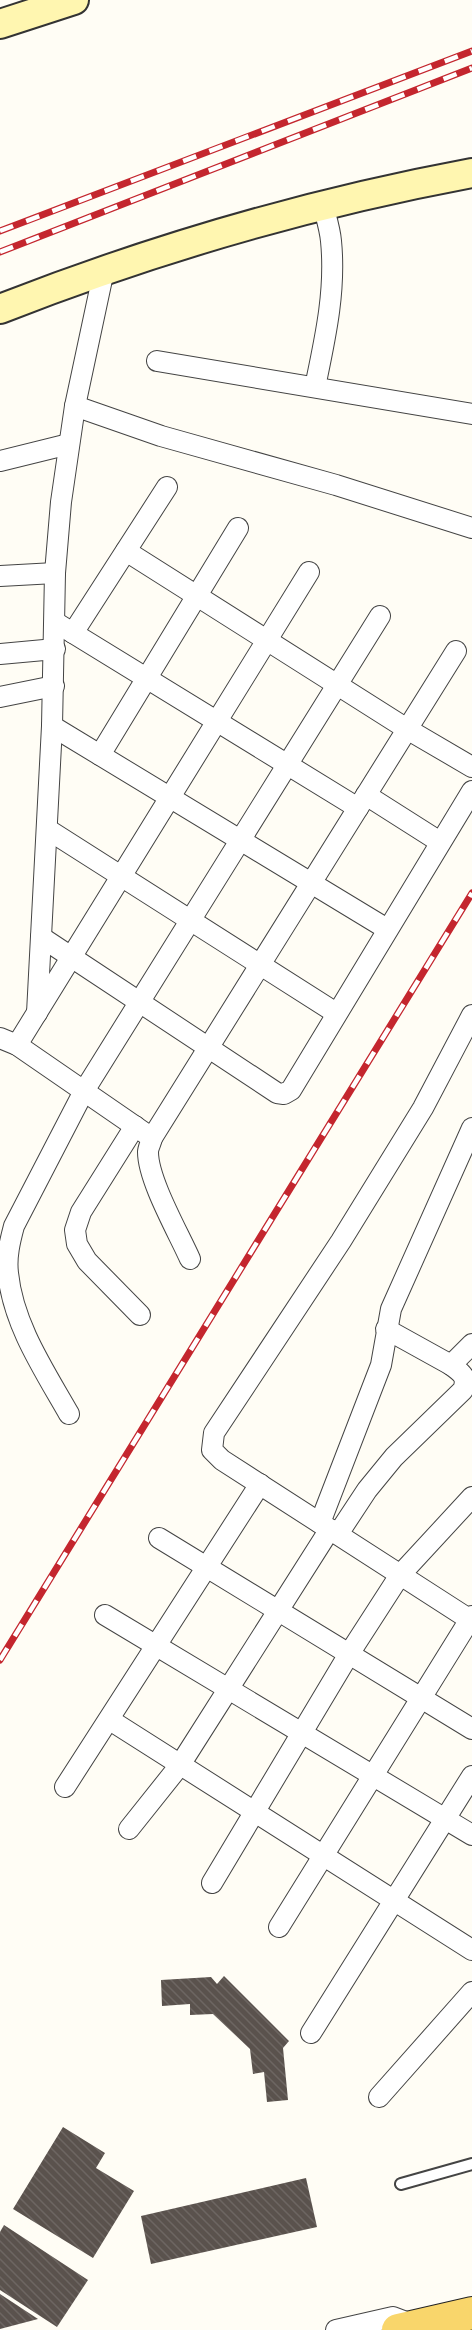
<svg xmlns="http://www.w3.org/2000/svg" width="472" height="2330" font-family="'Roboto Serif',serif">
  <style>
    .building { fill: url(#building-back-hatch) }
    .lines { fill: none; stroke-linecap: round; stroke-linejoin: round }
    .lane-casing { stroke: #444; stroke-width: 14 }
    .street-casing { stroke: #444; stroke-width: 22 }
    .secondary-casing { stroke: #333; stroke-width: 32 }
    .primary-casing { stroke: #222; stroke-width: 34 }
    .lane { stroke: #fff; stroke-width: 10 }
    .street { stroke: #fff; stroke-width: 20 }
    .secondary { stroke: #fff6b0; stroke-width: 28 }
    .primary { stroke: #f9d66b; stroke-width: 32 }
    .rail-casing { stroke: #c4262e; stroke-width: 7 }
    .rail { stroke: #fff; stroke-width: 4.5; stroke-dasharray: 14; stroke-linecap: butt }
  </style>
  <defs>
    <pattern id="building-back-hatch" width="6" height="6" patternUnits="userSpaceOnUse" patternTransform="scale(1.5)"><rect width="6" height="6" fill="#5a524d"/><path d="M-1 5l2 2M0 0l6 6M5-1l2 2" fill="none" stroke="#6d6662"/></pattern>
  </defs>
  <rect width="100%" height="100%" fill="#fffdf5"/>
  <g class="building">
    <polygon points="224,1976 289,2041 283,2048 288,2100 267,2102 264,2072 253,2074 250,2049 213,2014 190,2015 190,2004 162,2006 161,1980 211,1977 217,1984"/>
    <polygon points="63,2127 105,2153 96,2168 134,2191 93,2258 13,2209"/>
    <polygon points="306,2178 317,2227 151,2264 141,2216"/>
    <polygon points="4,2225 88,2280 57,2327 0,2290 0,2232"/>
    <polygon points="0,2294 38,2319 0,2329"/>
  </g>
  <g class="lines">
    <g class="lane-casing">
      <polyline id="lane" points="401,2184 472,2164"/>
    </g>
    <g class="street-casing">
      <g id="street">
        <polyline points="157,361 472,414"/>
        <path d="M 315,387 C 325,339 336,291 331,241 C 330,229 326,217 323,205"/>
        <polyline points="75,406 161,436 336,485 472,528"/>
        <polyline points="0,461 69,444"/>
        <polyline points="126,551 407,729 472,767"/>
        <polyline points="0,576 55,573"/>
        <polyline points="55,622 358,808"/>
        <polyline points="73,633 167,487"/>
        <polyline points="0,654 55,649"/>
        <polyline points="0,697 54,686"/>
        <polyline points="52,726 387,929"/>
        <polyline points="100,755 238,528"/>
        <polyline points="366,795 440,842"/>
        <polyline points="47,829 336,1013"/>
        <polyline points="41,937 277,1093 284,1094 291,1090 472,791"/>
        <polyline points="37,1013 52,726 55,573 61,502 75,406 104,270"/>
        <polyline points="472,1015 423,1108 341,1241 214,1433 212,1450 222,1460 472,1621"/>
        <polyline points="0,1038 17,1045 152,1138 456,651"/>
        <polyline points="17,1045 309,572"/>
        <polyline points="135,1126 81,1212 75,1230 77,1244 87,1261 140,1315"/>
        <path d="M 152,1138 C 151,1143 148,1148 148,1152 C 148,1180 178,1232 190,1259"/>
        <polyline points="386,1329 451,1365"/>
        <path d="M 69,1414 C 44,1370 13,1324 8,1273 C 6,1257 10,1241 14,1226 L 84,1091 L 380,616"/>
        <polyline points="320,1523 381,1365 391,1309 472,1128"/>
        <path d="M 338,1534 L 367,1490 L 394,1457 L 463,1390 C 468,1377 462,1373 451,1365 L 472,1344"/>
        <polyline points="159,1538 472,1729"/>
        <polyline points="105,1615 472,1835"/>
        <polyline points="110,1720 472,1950"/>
        <polyline points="65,1787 260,1484"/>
        <polyline points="129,1829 180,1765 330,1529"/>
        <polyline points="212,1883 349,1654 400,1575 472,1497"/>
        <polyline points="279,1927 472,1616"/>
        <polyline points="311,2033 472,1776"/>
        <polyline points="379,2097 472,1992"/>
        <polyline points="336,2330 393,2317 414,2325"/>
      </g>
    </g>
    <g class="secondary-casing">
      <g id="secondary">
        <polyline points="0,24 74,0"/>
        <path d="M 0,309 C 153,249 311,203 472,173"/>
      </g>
    </g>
    <g class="primary-casing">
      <polyline id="primary" points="398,2330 472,2313"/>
    </g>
    <use href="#lane" class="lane"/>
    <use href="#street" class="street"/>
    <use href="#secondary" class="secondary"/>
    <use href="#primary" class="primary"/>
    <g class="rail-casing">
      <g id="rail">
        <polyline points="0,231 472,51"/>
        <polyline points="0,252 472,68"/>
        <polyline points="0,1660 472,893"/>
      </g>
    </g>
    <use href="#rail" class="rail"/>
  </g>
</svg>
